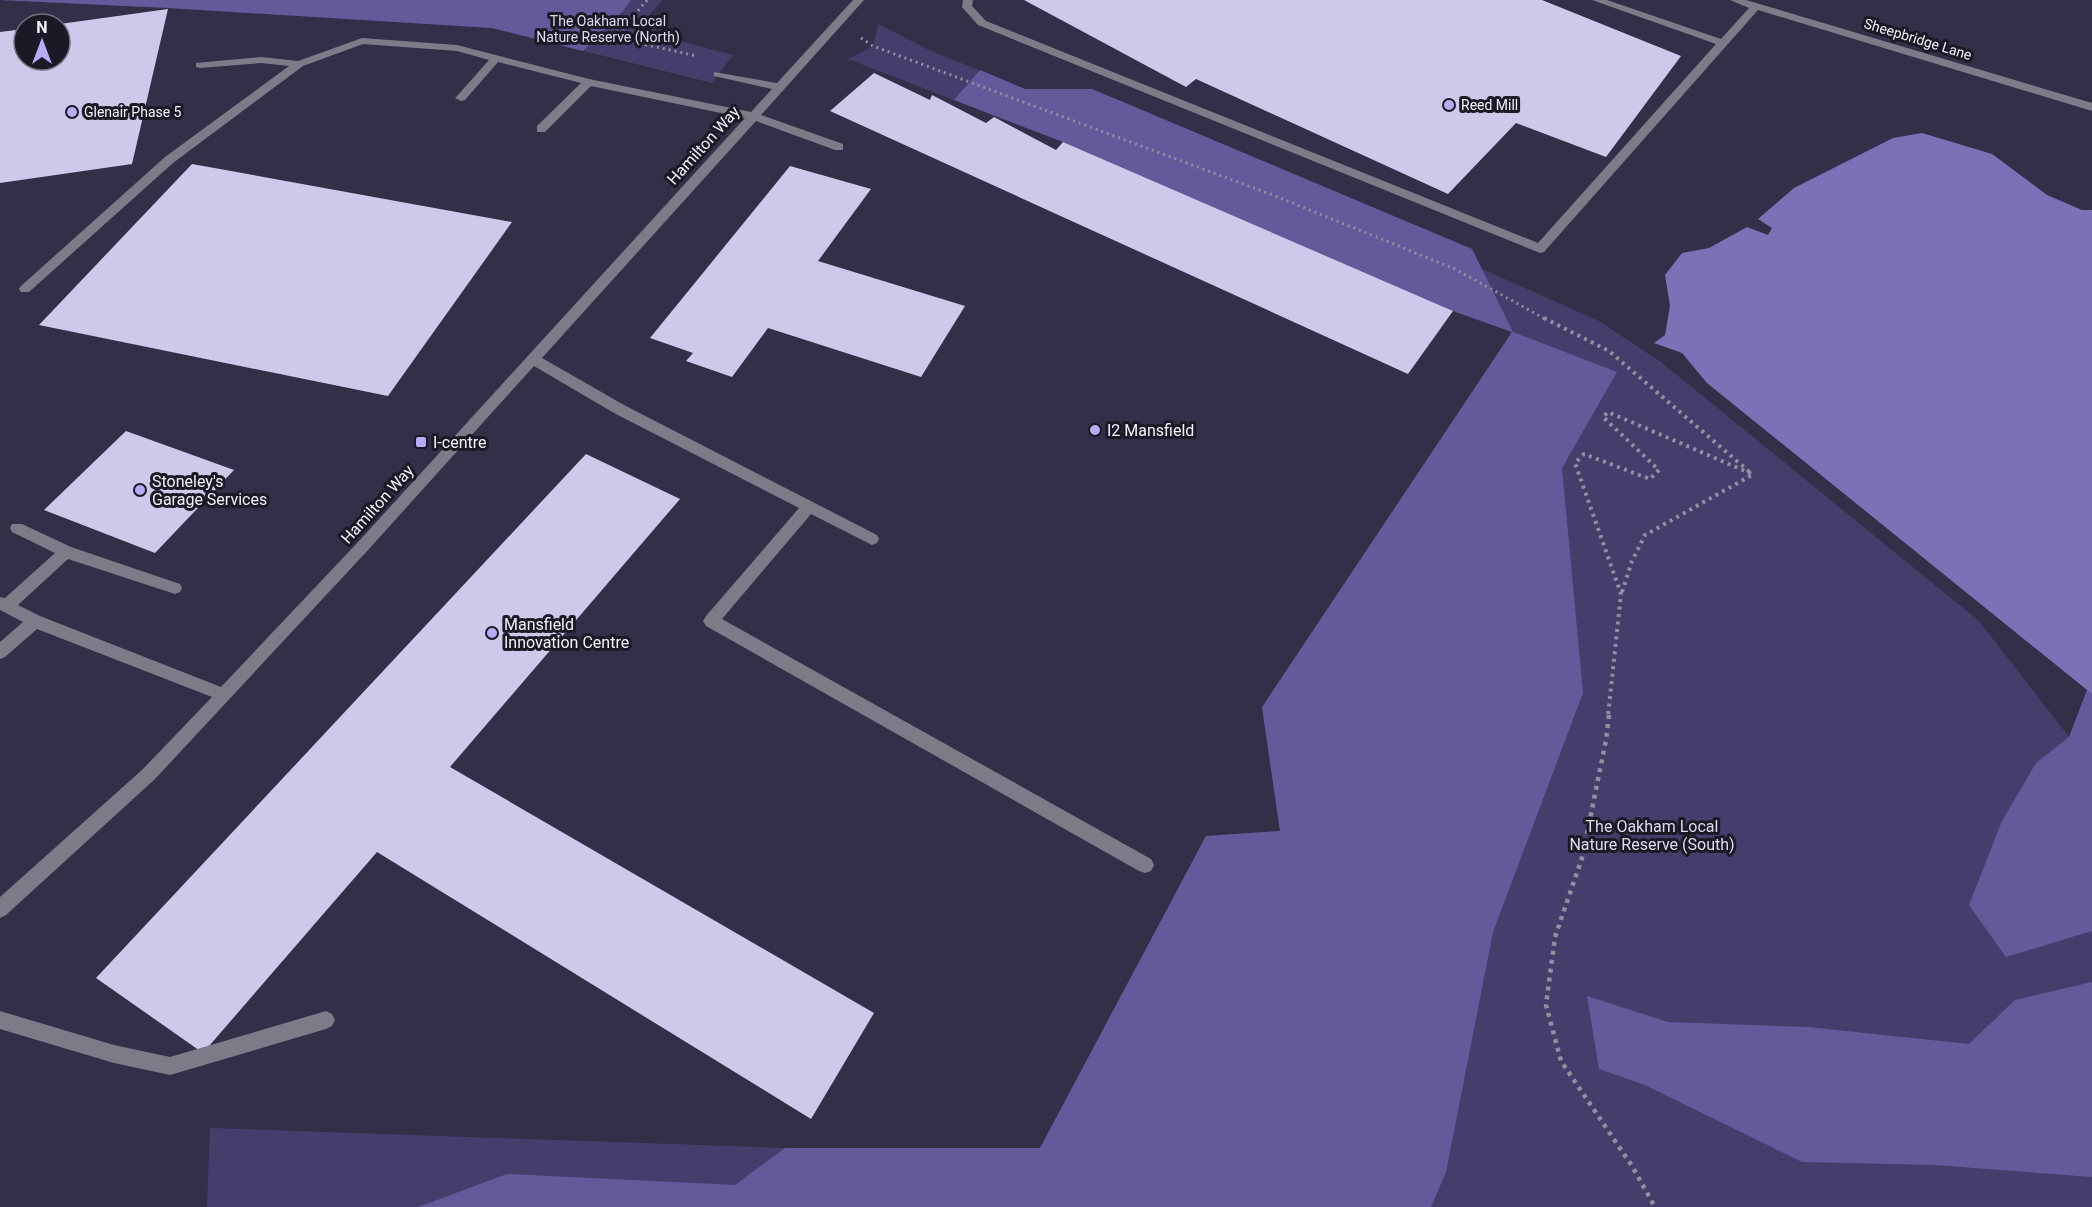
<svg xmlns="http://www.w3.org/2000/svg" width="2092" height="1207" font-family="Roboto,sans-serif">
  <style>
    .green { fill: #453e6c }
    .forest { fill: #65599c }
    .water { fill: #7c71b7 }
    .building { fill: #cdc9eb }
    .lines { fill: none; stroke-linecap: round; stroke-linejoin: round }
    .path-far2 { stroke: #918fa1; stroke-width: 3; stroke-dasharray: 2 4; stroke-linecap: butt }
    .path-far1 { stroke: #918fa1; stroke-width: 4; stroke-dasharray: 3 4.5; stroke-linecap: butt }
    .path { stroke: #918fa1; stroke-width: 4.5; stroke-dasharray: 4 5; stroke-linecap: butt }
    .minor { fill: #7c7b88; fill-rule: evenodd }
    .poi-dot { fill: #b6acf8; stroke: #1b1925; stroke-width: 2 }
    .labels { text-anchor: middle; stroke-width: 6; stroke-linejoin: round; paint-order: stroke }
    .far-park-label { font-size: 14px; fill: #deddf0; stroke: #1b1925 }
    .far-street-label { font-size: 14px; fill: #f3f2fd; stroke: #1b1925 }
    .far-poi-label { font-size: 14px; fill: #f3f2fd; stroke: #1b1925; text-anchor: start }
    .street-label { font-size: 16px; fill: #f3f2fd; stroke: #1b1925 }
    .poi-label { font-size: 16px; fill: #f3f2fd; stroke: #1b1925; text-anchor: start }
    .park-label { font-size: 16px; fill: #deddf0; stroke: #1b1925 }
  </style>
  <rect width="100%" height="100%" fill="#332f49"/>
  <g class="green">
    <polygon points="0,0 662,0 637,30 733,55 712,83 492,28 169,8"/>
    <polygon points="878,24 929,50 1025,89 1092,89 1472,249 1482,269 1599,321 1661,362 1979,621 2069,737 2092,753 2092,1207 207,1207 210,1128 785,1148 1040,1148 1206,836 1280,831 1262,707 1512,332 1453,311 1063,142 848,59 873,46"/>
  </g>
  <g class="forest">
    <polygon points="0,0 631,0 623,11 583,51 492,28 169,8"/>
    <polygon points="980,70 1025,89 1092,89 1472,249 1513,332 1617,372 1562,468 1583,693 1493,932 1446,1172 1431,1207 418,1207 507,1174 735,1185 785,1148 1040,1148 1206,836 1280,831 1262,707 1512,332 1453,311 1063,142 954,100"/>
    <polygon points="2087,690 2092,694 2092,931 2006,957 1969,905 2002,821 2036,763 2069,737"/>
    <polygon points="2092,982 2092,1177 1935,1165 1802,1162 1645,1085 1599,1069 1587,996 1668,1022 1808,1027 1969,1044 2015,1000"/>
  </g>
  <polygon class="water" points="1922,133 1992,154 2047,195 2082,210 2092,210 2092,694 1707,383 1682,353 1654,343 1665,335 1670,306 1665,275 1682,253 1709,248 1747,227 1768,235 1772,228 1758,219 1794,188 1893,138"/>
  <g class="building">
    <polygon points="1024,0 1542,0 1681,56 1606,157 1516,123 1448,194 1196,79 1186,87"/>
    <polygon points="168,9 132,164 0,183 0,32 24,29 24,60 60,60 60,24"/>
    <polygon points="874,73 930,100 932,95 986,123 994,117 1056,150 1063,142 1453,311 1408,374 830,111"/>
    <polygon points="192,164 512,222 388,396 39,325"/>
    <polygon points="790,166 871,189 818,261 965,306 921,377 768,328 732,377 686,361 693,353 650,338"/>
    <polygon points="126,431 234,470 155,553 44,510"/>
    <polygon points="586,454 680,499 450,767 874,1013 811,1119 377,852 203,1053 96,978"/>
  </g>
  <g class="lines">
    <g class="path-far2">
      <polyline points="647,0 620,32 625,40 697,56"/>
      <polyline points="861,38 873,46 1278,197 1455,269 1547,320"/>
    </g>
    <g class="path-far1">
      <polyline points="1544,318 1609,351 1752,474 1608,412 1603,417 1659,470 1650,479 1584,454 1575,463 1621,594 1608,716"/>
      <polyline points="1622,592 1632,561 1645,535 1752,475"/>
    </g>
    <polyline class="path" points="1609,715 1606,740 1582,858 1555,937 1546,1005 1561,1061 1632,1166 1655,1207"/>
    <g class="minor">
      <polygon points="853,0 864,0 761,115 843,144 843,150 835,150 756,121 542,358 624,405 877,535 879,539 877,543 872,545 811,514 722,619 1151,859 1154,865 1151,871 1145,873 1139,871 706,626 703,621 706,616 799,508 614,413 534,366 369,549 155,779 6,915 0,918 0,897 143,769 212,697 37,629 5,657 0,659 0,642 23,622 0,610 0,597 5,598 55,553 12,532 10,528 12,524 22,524 71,547 180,584 182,588 180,592 175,594 68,559 18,605 40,616 221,687 359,541 745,118 591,86 545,132 537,132 537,126 581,83 498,62 465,100 461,101 455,98 457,96 489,60 457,51 363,44 303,66 173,163 29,292 21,292 19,289 21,286 165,157 289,66 261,63 200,68 196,67 196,63 261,57 298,61 362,38 457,45 589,79 751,112 772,89 714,76 714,72 777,83"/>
      <polygon points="963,0 973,0 972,6 986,21 1538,243 1716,44 1592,0 1607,0 1721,39 1749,8 1730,0 1746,0 2092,103 2092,111 1758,10 1544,252 1540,253 978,25 962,7"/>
      <polygon points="0,1011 114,1045 170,1057 326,1011 332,1014 335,1020 332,1026 326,1029 170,1075 114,1063 0,1029"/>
    </g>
  </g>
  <g class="poi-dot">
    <circle cx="1449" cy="105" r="6"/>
    <circle cx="72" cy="112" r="6"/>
    <circle cx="1095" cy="430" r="6"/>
    <rect x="415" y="436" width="12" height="12" rx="3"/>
    <circle cx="140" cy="490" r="6"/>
    <circle cx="492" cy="633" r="6"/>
  </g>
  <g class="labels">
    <g class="far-park-label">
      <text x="608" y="26">The Oakham Local<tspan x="608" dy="16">Nature Reserve (North)</tspan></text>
    </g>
    <g class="far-street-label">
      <text transform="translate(1918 39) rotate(17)" y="5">Sheepbridge Lane</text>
    </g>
    <g class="far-poi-label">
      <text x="1461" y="110">Reed Mill</text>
      <text x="84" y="117">Glenair Phase 5</text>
    </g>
    <g class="street-label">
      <text transform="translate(703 145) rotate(-48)" y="6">Hamilton Way</text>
      <text transform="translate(377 504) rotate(-48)" y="6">Hamilton Way</text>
    </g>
    <g class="poi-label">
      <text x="1107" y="436">I2 Mansfield</text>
      <text x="433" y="448">I-centre</text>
      <text x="152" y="487">Stoneley's<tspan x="152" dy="18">Garage Services</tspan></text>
      <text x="504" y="630">Mansfield<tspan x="504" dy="18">Innovation Centre</tspan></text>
    </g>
    <g class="park-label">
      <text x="1652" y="832">The Oakham Local<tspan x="1652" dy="18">Nature Reserve (South)</tspan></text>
    </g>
  </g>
  <g transform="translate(42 42)"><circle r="28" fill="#1b1925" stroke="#71707b" stroke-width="1.5"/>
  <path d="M0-4.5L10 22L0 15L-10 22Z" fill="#b6acf8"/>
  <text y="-9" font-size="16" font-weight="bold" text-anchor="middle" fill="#f3f2fd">N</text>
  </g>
</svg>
